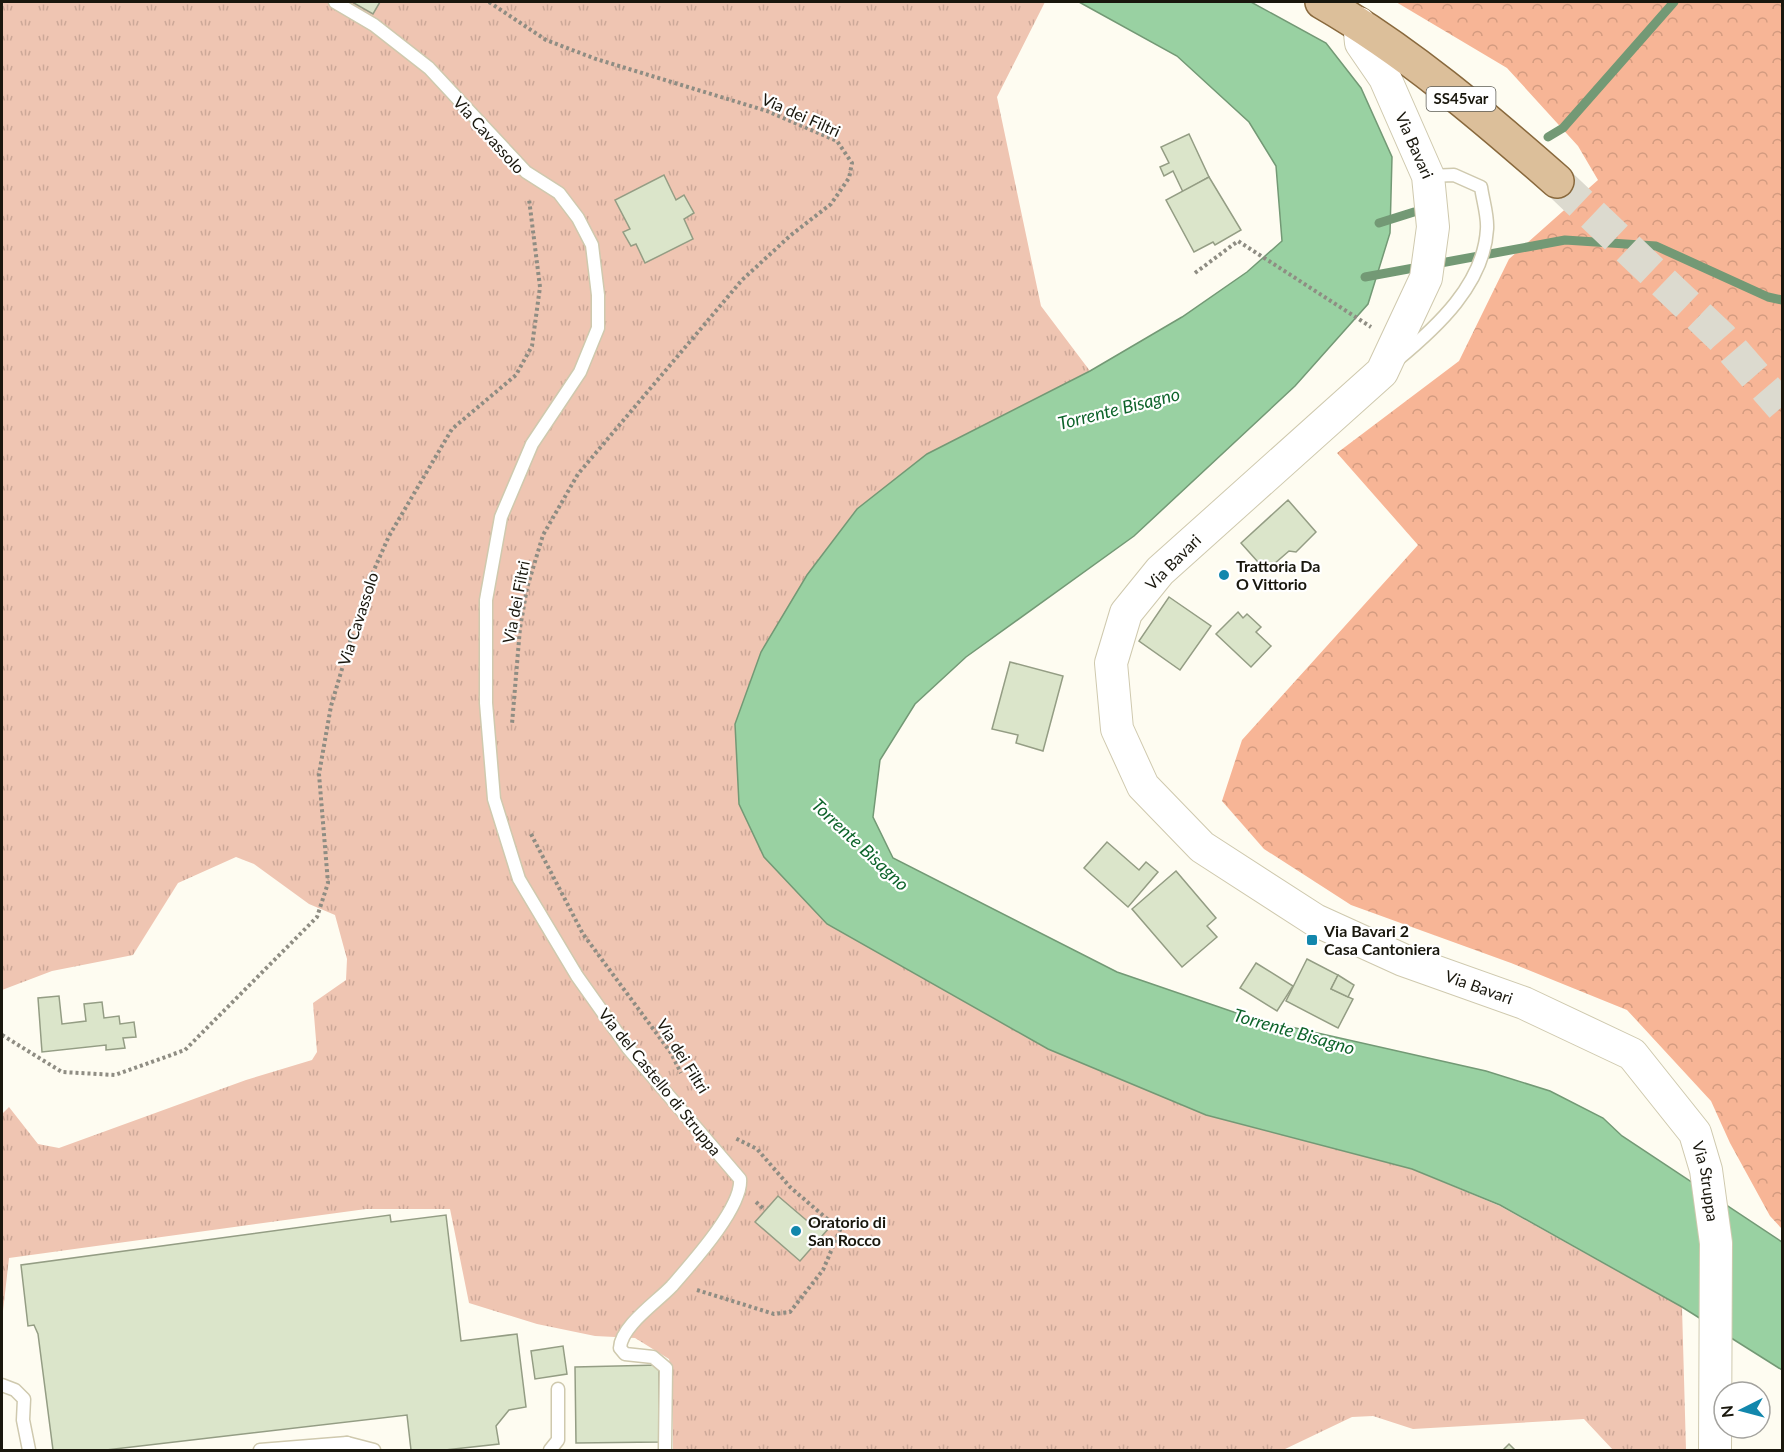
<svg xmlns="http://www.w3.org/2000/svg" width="1784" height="1452" font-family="Lato,sans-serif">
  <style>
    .grass { fill: url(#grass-tufts) }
    .forest { fill: url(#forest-crowns) }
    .water { fill: #99d1a2; stroke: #739975; stroke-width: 1.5 }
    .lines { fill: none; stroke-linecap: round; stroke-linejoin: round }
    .stream { stroke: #739975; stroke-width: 9 }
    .building { fill: #dbe5ca; stroke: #949d84; stroke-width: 1.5 }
    .primary-tunnel { stroke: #dcdacf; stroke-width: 33; stroke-dasharray: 33 16; stroke-linecap: butt }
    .service-casing { stroke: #cfc9ae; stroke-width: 15 }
    .tertiary-casing { stroke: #cfc9ae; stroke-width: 34 }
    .primary-casing { stroke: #89693d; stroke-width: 36 }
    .path { stroke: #8f8d83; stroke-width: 4; stroke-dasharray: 3 3; stroke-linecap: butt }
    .service { stroke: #fff; stroke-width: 12 }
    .tertiary { stroke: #fff; stroke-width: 32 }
    .primary { stroke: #dcbf9a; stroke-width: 33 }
    .poi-dot { fill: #1287ac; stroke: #fff; stroke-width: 2 }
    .labels { text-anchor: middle; stroke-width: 4.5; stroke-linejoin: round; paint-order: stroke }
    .shield { fill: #fff; stroke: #5e5d56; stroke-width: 1.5 }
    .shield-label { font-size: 15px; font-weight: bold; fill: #19170d }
    .street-label { font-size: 16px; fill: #19170d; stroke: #fff }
    .poi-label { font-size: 16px; font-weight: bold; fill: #19170d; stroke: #fff; text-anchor: start }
    .water-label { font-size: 18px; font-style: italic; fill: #0e642b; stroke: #fff }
  </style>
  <defs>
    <pattern id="grass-tufts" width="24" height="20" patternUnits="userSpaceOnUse" patternTransform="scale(1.5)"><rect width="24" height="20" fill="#efc5b2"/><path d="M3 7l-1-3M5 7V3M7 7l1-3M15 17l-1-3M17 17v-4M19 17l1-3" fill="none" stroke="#cca898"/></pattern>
    <pattern id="forest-crowns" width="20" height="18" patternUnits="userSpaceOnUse" patternTransform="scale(1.5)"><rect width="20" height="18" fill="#f7b596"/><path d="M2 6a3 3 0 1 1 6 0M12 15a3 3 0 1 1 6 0" fill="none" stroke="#d39b80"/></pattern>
  </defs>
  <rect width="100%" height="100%" fill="#fefcf1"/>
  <polygon class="grass" points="2,2 1045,2 997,97 1041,306 1090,371 927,454 857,509 807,575 761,652 735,724 739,804 764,857 827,924 1048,1049 1206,1115 1412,1169 1500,1206 1682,1307 1686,1450 1613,1450 1584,1419 1413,1429 1373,1416 1352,1417 1283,1450 673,1450 673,1379 669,1359 635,1338 595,1336 537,1324 469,1303 450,1209 366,1209 9,1258 2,1320 2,1114 9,1107 38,1144 59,1148 246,1080 312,1060 317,1052 313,1003 346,980 347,959 335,915 309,904 254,864 236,857 178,883 133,955 52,971 2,990"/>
  <polygon class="forest" points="1396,2 1782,2 1782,1229 1770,1216 1730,1143 1711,1101 1627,1010 1511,963 1351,905 1264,849 1222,801 1242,740 1418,545 1337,453 1459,361 1509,259 1598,180 1578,146 1507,68"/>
  <polygon class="water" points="1079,2 1251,2 1326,43 1361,88 1392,157 1390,233 1368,304 1295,386 1134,536 966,657 915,704 880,760 873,817 893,858 1117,972 1251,1018 1486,1071 1550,1091 1603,1118 1622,1136 1782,1242 1782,1370 1682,1307 1500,1205 1412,1169 1206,1115 1048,1049 827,924 764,857 739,804 735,724 761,652 807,575 857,509 927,454 1090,371 1182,317 1247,272 1282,241 1276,166 1249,122 1177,56"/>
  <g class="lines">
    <g class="stream">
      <polyline points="1548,137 1563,128 1674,2"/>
      <polyline points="1379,223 1414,212"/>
      <polyline points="1365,277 1565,240 1656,246 1768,297 1782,300"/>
    </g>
  </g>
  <g class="building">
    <polygon points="352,2 380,2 373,14"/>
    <polygon points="1189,134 1209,177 1183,192 1173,171 1164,176 1160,167 1169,163 1161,147"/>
    <polygon points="664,175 676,200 684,195 694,213 684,219 693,239 645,263 636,244 631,246 623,232 630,229 615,200"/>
    <polygon points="1209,177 1241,230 1215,245 1213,242 1194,252 1166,200"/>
    <polygon points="1288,500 1316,532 1296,552 1289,551 1266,571 1241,543"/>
    <polygon points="1169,597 1211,626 1180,670 1139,641"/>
    <polygon points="1238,612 1243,618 1247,614 1261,627 1256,632 1271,646 1251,667 1216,634"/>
    <polygon points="1010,662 1063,676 1043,751 1016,743 1018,735 992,729"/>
    <polygon points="1107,842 1139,870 1146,862 1158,872 1128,907 1084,868"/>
    <polygon points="1176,871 1216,918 1207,926 1217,937 1182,967 1132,909"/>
    <polygon points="1307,959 1338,975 1331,989 1353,999 1338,1028 1286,1001"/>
    <polygon points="1256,963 1293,986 1277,1011 1240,988"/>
    <polygon points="1338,975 1354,985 1348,997 1331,989"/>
    <polygon points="59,996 62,1024 86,1021 84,1004 102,1002 104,1018 119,1016 120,1024 134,1022 136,1037 123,1038 125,1048 106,1050 106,1045 42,1052 38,998"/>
    <polygon points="778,1196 812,1225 818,1218 829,1228 800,1261 755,1222"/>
    <polygon points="390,1215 391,1222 446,1215 461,1341 517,1334 526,1407 509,1410 496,1426 499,1444 445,1450 411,1450 407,1415 106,1450 53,1450 38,1334 34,1325 28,1326 21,1265"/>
    <polygon points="563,1346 567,1374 535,1379 531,1351"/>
    <polygon points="659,1365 659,1442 576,1443 575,1367"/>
    <polygon points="1509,1444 1515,1450 1503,1450"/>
  </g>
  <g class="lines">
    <polyline class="primary-tunnel" points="1557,181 1722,338 1782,407"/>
    <g class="service-casing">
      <g id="service">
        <path d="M 335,2 L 374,25 L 429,68 L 526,172 L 559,193 L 578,218 L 592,245 L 598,295 L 598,328 L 580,372 L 532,444 L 501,517 L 486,600 L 486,703 L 494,799 L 519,879 L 577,976 L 628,1048 L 740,1179 C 743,1207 691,1264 672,1286 C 657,1302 621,1326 620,1348 L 625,1354 L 653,1357 L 666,1368 L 665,1450"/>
        <path d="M 1397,360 C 1437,327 1484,284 1487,229 C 1488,216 1483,201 1481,187 L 1454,175 L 1429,176"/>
        <polyline points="2,1385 15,1390 24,1399 23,1420 29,1450"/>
        <polyline points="347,1449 347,1443 374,1450"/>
        <polyline points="260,1450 347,1443"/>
        <polyline points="550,1450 558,1440 558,1389"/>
      </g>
    </g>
    <g class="tertiary-casing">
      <g id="tertiary">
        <path id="s1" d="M 1359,23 L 1361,43 L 1385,78 L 1428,176 L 1433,227 L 1426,278 L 1382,372 L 1160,571 L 1126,613 L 1111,663 L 1117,729 L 1143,786 L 1202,847 L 1315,920 L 1403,960 L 1524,1003 L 1632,1054 L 1695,1133 L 1706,1170 L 1716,1243 L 1715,1450"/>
      </g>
    </g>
    <g class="primary-casing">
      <path id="primary" d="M 1322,2 C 1407,51 1483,116 1557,181"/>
    </g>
    <g class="path">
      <polyline points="489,2 546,40 596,59 767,111 837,141 852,163 849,178 831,204 791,235 742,280 578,474 543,535 527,588 520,628 512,724"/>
      <polyline points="1195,273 1238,241 1371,327"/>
      <polyline points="531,834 583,934 671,1053 681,1073"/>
      <polyline points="2,1035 62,1072 115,1075 185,1050 317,917 328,883 319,774 331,706 366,588 389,536 452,429 516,375 532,346 540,287 529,199"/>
      <polyline points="756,1202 765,1210"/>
      <polyline points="697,1290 774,1314 790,1312 823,1270 840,1230 790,1187 757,1149 735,1138"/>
    </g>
    <use href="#service" class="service"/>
    <use href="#tertiary" class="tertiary"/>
    <use href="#primary" class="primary"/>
  </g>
  <g class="poi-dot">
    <circle cx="1224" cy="575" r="6"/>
    <rect x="1306" y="934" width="12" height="12" rx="3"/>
    <circle cx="796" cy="1231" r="6"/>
  </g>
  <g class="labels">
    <rect class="shield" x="1426.5" y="87" width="69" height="24" rx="4.5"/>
    <g class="shield-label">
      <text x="1461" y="104">SS45var</text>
    </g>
    <g class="street-label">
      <text transform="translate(801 115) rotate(24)" y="6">Via dei Filtri</text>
      <text transform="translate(489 135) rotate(48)" y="6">Via Cavassolo</text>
      <text dy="6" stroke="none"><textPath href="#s1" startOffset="136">Via Bavari</textPath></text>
      <text transform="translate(1173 562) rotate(-45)" y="6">Via Bavari</text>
      <text transform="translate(516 602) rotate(-79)" y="6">Via dei Filtri</text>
      <text transform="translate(358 619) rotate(-72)" y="6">Via Cavassolo</text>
      <text dy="6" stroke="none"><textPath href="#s1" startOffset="1306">Via Bavari</textPath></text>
      <text transform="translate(683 1056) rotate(58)" y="6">Via dei Filtri</text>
      <text transform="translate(660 1082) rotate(51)" y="6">Via del Castello di Struppa</text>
      <text dy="6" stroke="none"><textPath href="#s1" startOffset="1624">Via Struppa</textPath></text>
    </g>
    <g class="poi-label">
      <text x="1236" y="572">Trattoria Da<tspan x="1236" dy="18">O Vittorio</tspan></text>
      <text x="1324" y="937">Via Bavari 2<tspan x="1324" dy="18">Casa Cantoniera</tspan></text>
      <text x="808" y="1228">Oratorio di<tspan x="808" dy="18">San Rocco</tspan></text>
    </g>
    <g class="water-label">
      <text transform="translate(1119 409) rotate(-14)" y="6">Torrente Bisagno</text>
      <text transform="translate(860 845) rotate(43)" y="6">Torrente Bisagno</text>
      <text transform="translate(1294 1032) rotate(16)" y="6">Torrente Bisagno</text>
    </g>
  </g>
  <rect width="1784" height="1452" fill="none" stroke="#19170d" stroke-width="6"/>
  <g transform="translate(1742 1410) rotate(264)"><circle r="28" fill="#ffffff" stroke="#a3a29e" stroke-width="1.5"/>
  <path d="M0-4.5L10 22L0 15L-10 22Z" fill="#1287ac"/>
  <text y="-9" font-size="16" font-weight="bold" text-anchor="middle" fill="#19170d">N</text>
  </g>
</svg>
